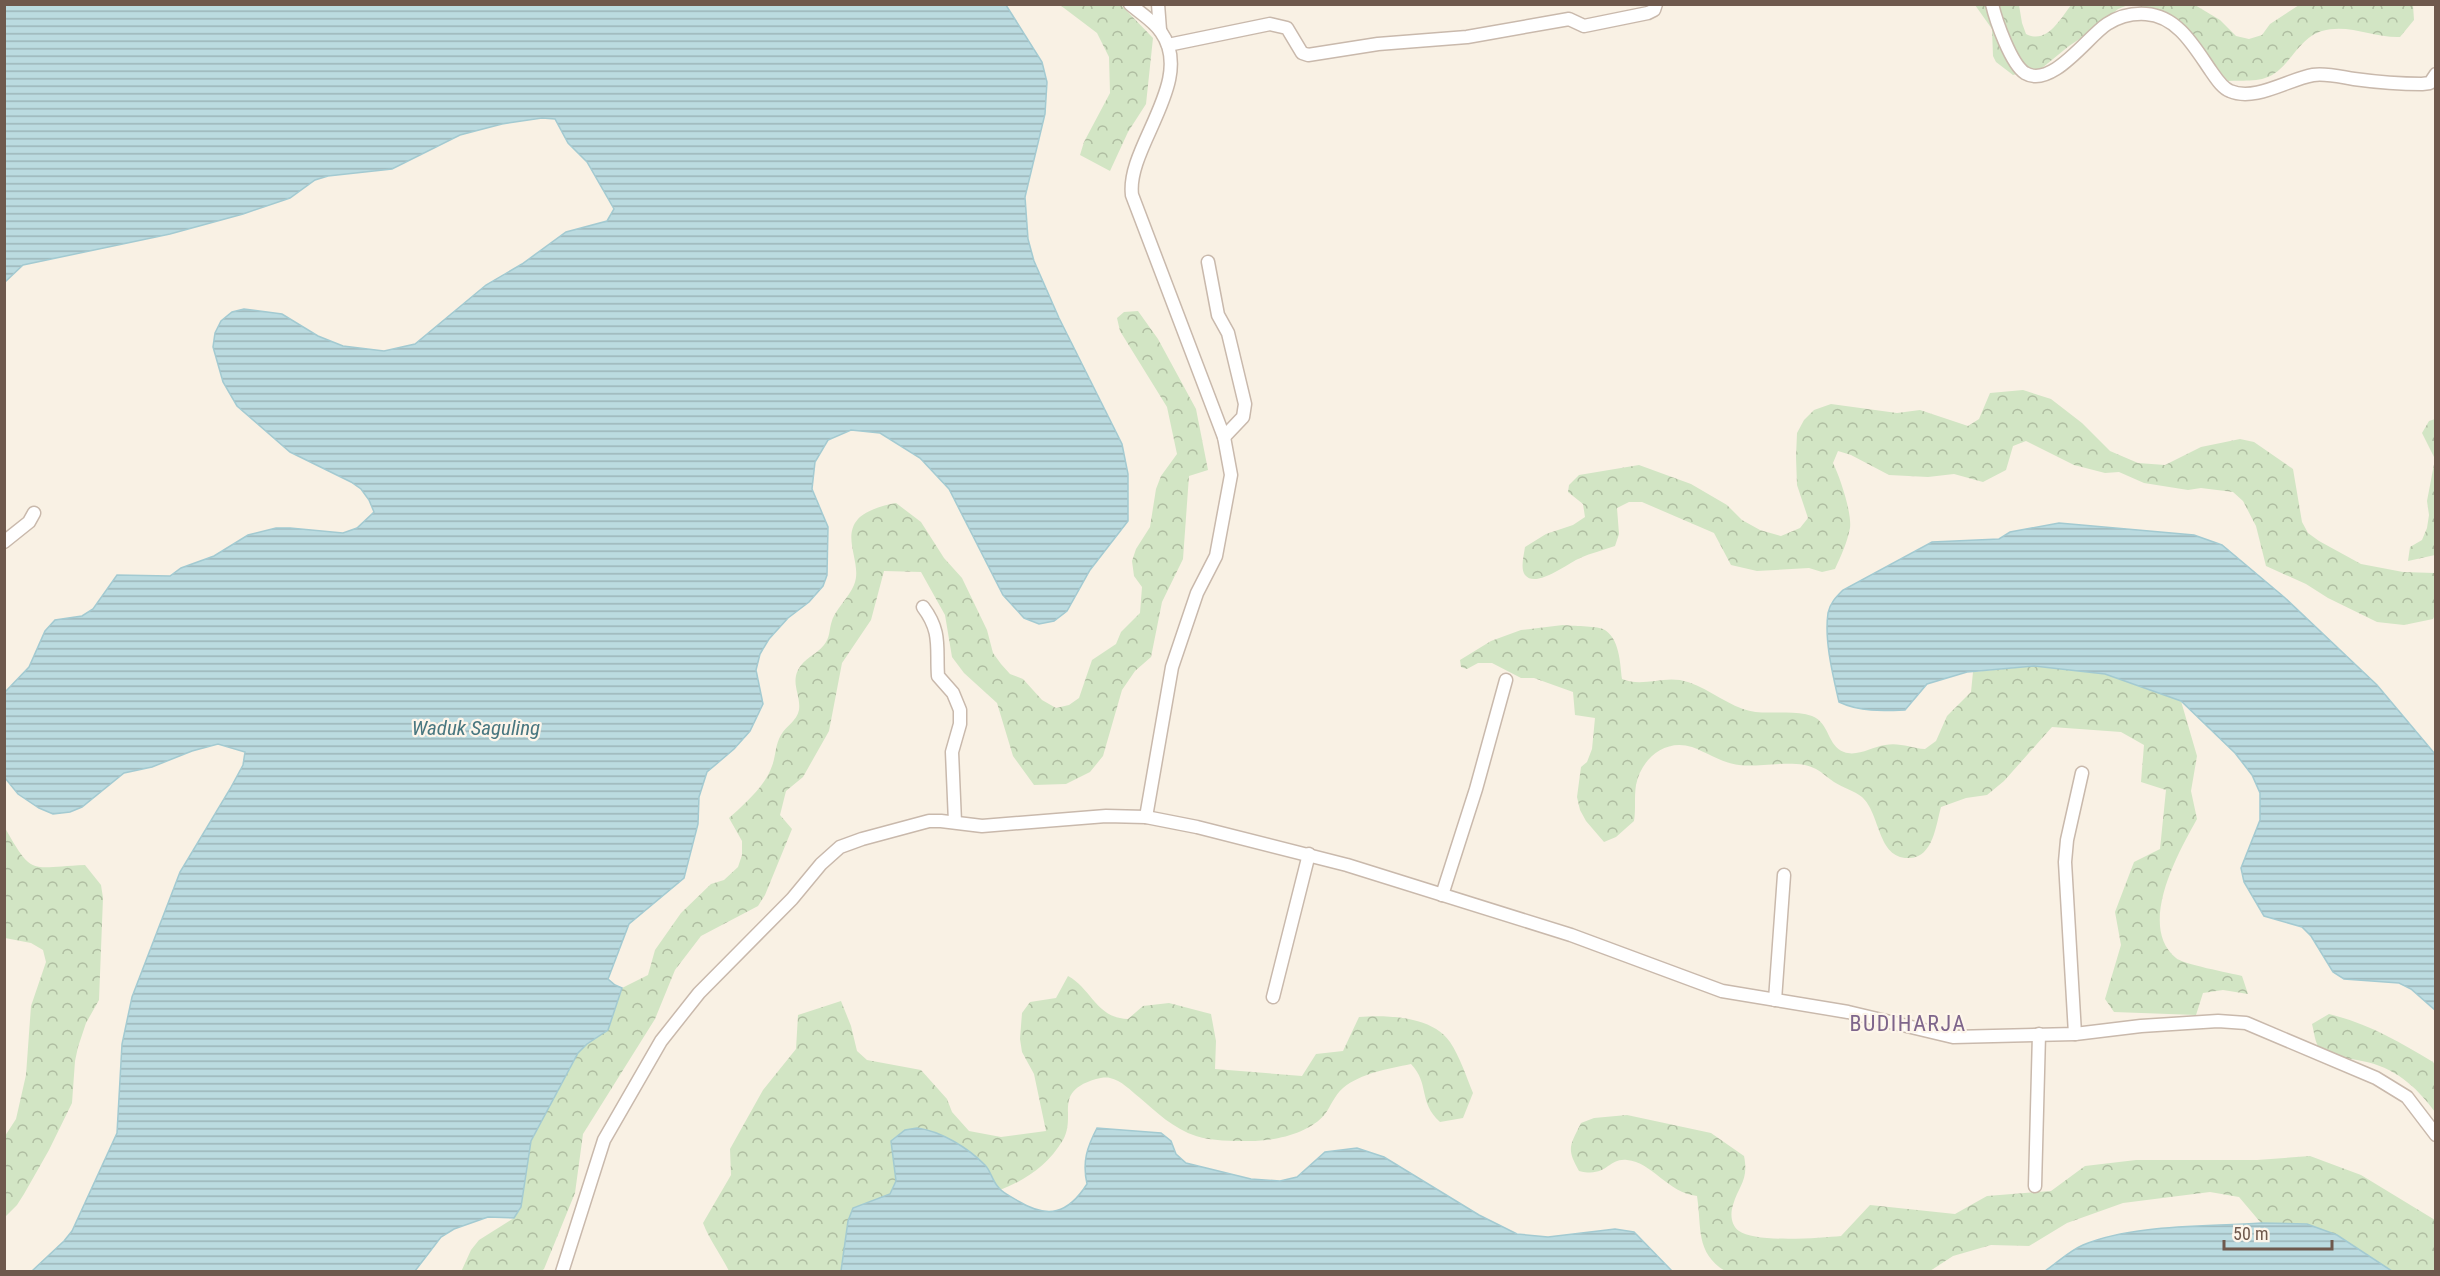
<svg xmlns="http://www.w3.org/2000/svg" width="2440" height="1276" font-family="'Roboto Condensed',sans-serif">
  <style>
    .forest { fill: url(#forest-crowns) }
    .water { fill: url(#water-rules); stroke: #a3cad1; stroke-width: 1.5 }
    .lines { fill: none; stroke-linecap: round; stroke-linejoin: round }
    .street-casing { stroke: #c9b9ac; stroke-width: 15 }
    .street { stroke: #fff; stroke-width: 12 }
    .labels { text-anchor: middle; stroke-width: 4.5; stroke-linejoin: round; paint-order: stroke }
    .water-label { font-size: 21px; font-style: italic; fill: #497780; stroke: #fdf5ea }
    .quarter-label { font-size: 22px; letter-spacing: 1.5px; fill: #7e658b; stroke: #fdf5ea }
  </style>
  <defs>
    <pattern id="forest-crowns" width="20" height="18" patternUnits="userSpaceOnUse" patternTransform="scale(1.5)"><rect width="20" height="18" fill="#d2e5c4"/><path d="M2 6a3 3 0 1 1 6 0M12 15a3 3 0 1 1 6 0" fill="none" stroke="#afbda1"/></pattern>
    <pattern id="water-rules" width="6" height="5" patternUnits="userSpaceOnUse" patternTransform="scale(1.5)"><rect width="6" height="5" fill="#bbdbe0"/><path d="M0 2.5h6" fill="none" stroke="#9cb5b8"/></pattern>
  </defs>
  <rect width="100%" height="100%" fill="#f9f1e4"/>
  <g class="forest">
    <polygon points="1060,5 1121,5 1153,38 1146,104 1128,132 1110,171 1080,155 1084,142 1110,93 1109,57 1097,33"/>
    <path d="M 1975,5 L 2019,5 L 2022,23 L 2026,34 C 2047,45 2061,18 2071,5 L 2128,5 L 2118,9 L 2096,28 L 2069,46 L 2042,68 L 2013,75 L 1996,62 L 1993,56 L 1992,29 Z"/>
    <path d="M 2133,5 L 2195,5 L 2220,20 L 2236,36 L 2249,39 L 2262,35 L 2270,24 L 2299,5 L 2413,5 L 2414,20 L 2400,37 C 2374,38 2348,23 2322,31 C 2297,38 2289,71 2265,78 C 2254,82 2239,80 2228,81 L 2204,54 L 2181,21 L 2159,11 Z"/>
    <path d="M 1138,311 L 1158,339 L 1196,409 L 1208,470 L 1189,476 L 1183,559 L 1162,602 L 1151,657 L 1135,671 L 1122,690 L 1103,756 L 1090,772 L 1066,784 L 1034,785 L 1013,756 L 997,703 L 964,673 L 952,657 L 945,615 L 921,572 L 884,571 L 871,620 L 842,663 L 829,731 L 803,777 L 786,791 L 780,815 L 792,829 L 765,895 L 758,906 L 701,936 L 675,970 L 655,1019 L 583,1134 L 575,1193 L 544,1269 L 540,1272 L 461,1272 L 471,1250 L 479,1240 L 514,1218 L 521,1208 L 531,1141 L 578,1053 L 587,1044 L 608,1030 L 622,988 L 648,975 L 655,950 L 681,913 L 711,884 L 724,880 L 738,867 L 742,855 L 742,841 L 729,818 C 744,805 766,785 772,766 C 776,756 775,745 781,735 C 786,726 797,721 799,710 C 801,696 791,684 798,670 C 804,658 816,655 824,645 C 830,637 829,632 831,624 C 834,610 849,598 854,585 C 863,564 841,538 858,519 C 866,510 885,505 896,503 L 921,522 L 944,558 L 962,578 L 987,630 L 993,653 L 1001,664 L 1010,674 L 1023,679 L 1042,700 L 1056,708 L 1069,705 L 1079,698 L 1092,660 L 1116,644 L 1121,632 L 1140,613 L 1142,587 L 1134,576 L 1132,561 L 1136,549 L 1150,527 L 1156,489 L 1161,476 L 1177,454 L 1167,407 L 1120,331 L 1117,318 L 1124,312 Z"/>
    <path d="M 2023,390 L 2051,399 L 2082,423 L 2110,451 L 2138,463 L 2165,465 L 2201,447 L 2240,439 L 2254,442 L 2293,469 L 2302,522 L 2308,533 L 2319,541 L 2361,564 L 2403,572 L 2435,573 L 2435,615 L 2433,619 L 2404,625 L 2377,622 L 2328,598 L 2306,584 L 2266,566 L 2256,526 L 2243,501 L 2233,492 L 2201,488 L 2188,490 L 2144,483 L 2119,472 L 2105,473 L 2074,465 L 2026,441 L 2013,446 L 2006,470 L 1983,482 L 1954,474 L 1928,477 L 1889,475 L 1851,455 L 1838,451 L 1833,463 C 1840,477 1852,513 1850,528 C 1847,543 1841,556 1835,569 L 1822,572 L 1809,568 L 1757,571 L 1731,565 L 1714,533 L 1642,502 L 1629,502 L 1617,508 L 1619,534 L 1615,546 C 1604,550 1591,553 1580,558 C 1568,563 1536,589 1525,575 C 1520,568 1524,555 1525,547 L 1546,534 L 1573,525 L 1585,517 L 1583,504 L 1568,492 L 1569,485 L 1579,475 L 1639,465 L 1691,484 L 1727,505 L 1742,520 L 1760,530 L 1781,536 L 1800,528 L 1808,518 L 1797,485 L 1796,457 L 1797,433 L 1804,420 L 1814,410 L 1831,404 L 1897,413 L 1920,410 L 1968,426 L 1979,419 L 1990,393 Z"/>
    <polygon points="2435,419 2435,555 2408,561 2410,547 2422,540 2427,528 2429,515 2427,501 2435,459 2422,433 2429,421"/>
    <path d="M 1563,625 C 1573,626 1595,626 1603,629 C 1620,638 1620,663 1622,679 C 1642,687 1659,677 1680,680 C 1704,685 1721,701 1743,709 C 1764,717 1791,708 1812,716 C 1830,723 1827,746 1844,752 C 1857,757 1872,747 1885,745 C 1899,742 1911,748 1925,749 L 1936,741 L 1947,716 L 1971,692 L 1973,672 L 2034,666 L 2105,674 L 2181,701 L 2197,756 L 2191,791 L 2197,819 C 2178,853 2137,926 2176,958 C 2182,964 2230,973 2242,976 L 2248,994 L 2223,990 L 2203,993 L 2196,1015 L 2114,1012 L 2105,999 L 2121,945 L 2115,912 L 2134,862 L 2160,849 L 2166,790 L 2141,782 L 2144,745 L 2121,732 L 2052,727 L 2004,781 L 1987,795 L 1966,798 L 1941,807 C 1936,825 1933,857 1910,858 C 1877,860 1881,814 1862,797 C 1855,791 1843,788 1834,782 C 1828,778 1822,772 1816,769 C 1797,758 1759,768 1739,765 C 1722,763 1708,753 1692,747 C 1665,738 1641,759 1636,785 C 1634,797 1636,809 1634,821 L 1616,837 L 1604,842 L 1586,821 L 1580,810 L 1577,797 L 1581,767 L 1587,762 L 1592,749 L 1595,718 L 1575,715 L 1573,692 L 1534,678 L 1521,678 L 1492,663 L 1478,663 L 1467,669 L 1461,667 L 1460,660 L 1491,641 L 1521,630 Z"/>
    <path d="M 4,826 C 33,878 30,867 85,865 L 101,885 L 103,898 L 99,1000 L 86,1023 L 78,1047 L 75,1061 L 72,1103 L 49,1150 L 24,1194 L 17,1205 L 5,1217 L 5,1136 L 16,1119 L 26,1075 L 31,1006 L 46,962 L 43,950 L 31,943 L 5,938 Z"/>
    <path d="M 1068,976 C 1092,989 1096,1018 1128,1019 L 1143,1006 L 1169,1003 L 1211,1014 L 1216,1041 L 1215,1069 L 1302,1076 L 1316,1054 L 1343,1051 L 1359,1017 C 1387,1015 1432,1016 1450,1042 C 1460,1057 1466,1076 1473,1093 L 1463,1118 L 1440,1122 C 1418,1102 1430,1084 1411,1064 C 1388,1069 1361,1073 1343,1088 C 1334,1096 1331,1106 1325,1114 C 1309,1134 1274,1141 1250,1141 C 1232,1141 1212,1141 1196,1136 C 1174,1129 1156,1112 1140,1098 C 1131,1091 1121,1080 1110,1078 C 1106,1077 1100,1078 1096,1079 C 1052,1092 1077,1115 1063,1140 C 1048,1165 1026,1180 1000,1190 L 992,1179 L 987,1167 L 891,1141 L 896,1181 L 890,1194 L 853,1209 L 848,1221 L 841,1271 L 729,1271 C 721,1255 709,1239 703,1223 L 731,1175 L 730,1149 L 763,1090 L 796,1049 L 798,1015 L 841,1001 L 851,1026 L 857,1051 L 867,1060 L 921,1070 L 947,1099 L 952,1112 L 969,1131 L 1001,1137 L 1046,1131 L 1034,1074 L 1022,1052 L 1020,1039 L 1022,1013 L 1030,1002 L 1056,998 Z"/>
    <path d="M 2329,1014 C 2369,1024 2398,1041 2433,1062 L 2435,1065 L 2435,1112 C 2416,1086 2394,1067 2362,1061 C 2349,1058 2332,1057 2321,1050 C 2315,1045 2314,1031 2312,1024 Z"/>
    <path d="M 1627,1115 L 1711,1133 L 1744,1156 C 1749,1180 1739,1185 1733,1205 C 1730,1214 1731,1225 1739,1231 C 1755,1243 1820,1238 1841,1236 L 1870,1205 L 1955,1214 L 1987,1196 L 2051,1191 L 2085,1166 L 2136,1160 L 2257,1160 L 2310,1156 L 2361,1175 L 2435,1220 L 2435,1271 L 2392,1271 L 2307,1224 L 2261,1223 L 2239,1197 L 2210,1192 L 2123,1203 L 2067,1223 L 2029,1246 L 1991,1245 L 1953,1256 L 1930,1271 L 1725,1271 C 1695,1252 1702,1228 1697,1196 C 1668,1193 1652,1162 1627,1160 C 1607,1158 1608,1178 1579,1171 C 1566,1148 1570,1146 1581,1123 L 1594,1118 Z"/>
  </g>
  <g class="water">
    <polygon points="5,4 1006,5 1042,62 1047,82 1045,114 1025,197 1028,239 1034,261 1059,318 1122,444 1128,474 1128,521 1090,570 1067,611 1054,621 1039,624 1024,618 1003,595 949,489 920,458 880,433 851,430 828,440 815,462 812,489 828,527 827,575 823,586 809,602 788,618 769,639 760,654 756,670 763,704 750,731 734,749 707,772 699,797 698,824 684,878 629,924 608,979 615,985 622,988 608,1030 587,1044 578,1053 531,1141 521,1207 514,1218 488,1217 454,1229 441,1237 415,1271 32,1271 64,1241 72,1231 117,1133 122,1044 132,997 180,872 230,789 243,765 245,752 218,744 192,751 152,767 124,773 82,807 70,812 53,814 39,808 18,794 5,778 5,692 29,667 45,631 55,620 82,616 93,609 117,575 170,576 181,568 214,556 248,535 276,528 290,528 343,533 357,528 374,512 369,500 361,489 351,482 290,452 237,406 223,382 213,347 215,333 221,321 232,312 244,309 282,314 318,336 343,346 384,351 415,344 486,285 522,264 566,232 607,221 614,209 587,162 568,143 555,119 542,118 502,124 460,135 392,169 328,176 315,180 290,198 243,214 170,234 23,265 5,282"/>
    <path d="M 2059,523 L 2194,535 L 2222,545 L 2284,597 L 2377,685 L 2435,754 L 2435,1010 L 2411,989 L 2399,983 L 2344,979 L 2333,972 L 2311,936 L 2302,927 L 2264,916 L 2244,882 L 2241,868 L 2260,820 L 2260,793 L 2252,775 L 2235,753 L 2181,701 L 2105,674 L 2034,666 L 1967,672 L 1927,684 L 1905,710 C 1882,711 1860,712 1839,702 C 1833,676 1824,640 1828,613 C 1830,603 1836,597 1843,590 L 1932,542 L 1999,539 L 2010,532 Z"/>
    <path d="M 917,1128 C 941,1131 968,1148 985,1165 C 991,1171 992,1181 999,1188 C 1004,1194 1012,1197 1018,1201 C 1048,1219 1068,1214 1087,1184 C 1082,1162 1087,1147 1097,1128 L 1161,1133 L 1171,1141 L 1176,1154 L 1186,1163 L 1251,1179 L 1280,1181 L 1297,1177 L 1325,1152 L 1357,1148 L 1384,1157 L 1479,1215 L 1517,1234 L 1548,1237 L 1615,1229 L 1634,1232 L 1672,1271 L 841,1271 L 848,1221 L 853,1208 L 890,1194 L 896,1181 L 891,1141 L 905,1130 Z"/>
    <path d="M 2261,1223 L 2307,1224 L 2337,1235 L 2392,1271 L 2045,1271 C 2057,1263 2069,1251 2083,1245 C 2133,1224 2207,1227 2261,1223 Z"/>
  </g>
  <g class="lines">
    <g class="street-casing">
      <g id="street">
        <path d="M 1130,4 C 1140,13 1154,21 1161,32 C 1196,81 1126,147 1132,195 L 1224,437 L 1231,475 L 1216,556 L 1197,593 L 1172,667 L 1146,817"/>
        <polyline points="1158,4 1160,30"/>
        <path d="M 1992,4 C 1996,21 2011,64 2025,73 C 2052,89 2088,36 2107,24 C 2118,17 2132,13 2146,14 C 2178,16 2195,48 2211,71 C 2216,78 2222,88 2230,91 C 2255,102 2289,79 2313,75 C 2326,73 2341,77 2354,79 C 2376,82 2399,84 2422,84 L 2430,83 L 2436,74"/>
        <polyline points="1168,45 1270,24 1287,28 1302,53 1308,55 1378,44 1467,37 1569,19 1584,26 1648,13 1654,10 1656,4"/>
        <polyline points="1208,262 1218,315 1228,333 1245,404 1243,417 1224,437"/>
        <polyline points="4,542 29,522 34,513"/>
        <path d="M 923,607 C 942,632 936,648 938,676 L 953,693 L 960,710 L 960,724 L 952,752 L 955,822"/>
        <polyline points="1442,895 1476,789 1506,680"/>
        <polyline points="1273,997 1309,854"/>
        <polyline points="1775,1000 1784,875"/>
        <polyline points="2075,1034 2065,862 2067,840 2082,773"/>
        <polyline points="2035,1186 2039,1034"/>
        <polyline points="562,1272 604,1140 661,1041 699,993 792,899 821,864 840,847 862,839 929,821 941,821 982,826 1106,816 1146,817 1197,827 1347,865 1571,935 1722,991 1848,1012 1953,1037 2075,1034 2141,1026 2218,1021 2246,1023 2376,1078 2407,1097 2436,1135"/>
      </g>
    </g>
    <use href="#street" class="street"/>
  </g>
  <g class="labels">
    <g class="water-label">
      <text x="476" y="735">Waduk Saguling</text>
    </g>
    <g class="quarter-label">
      <text x="1908" y="1031">BUDIHARJA</text>
    </g>
  </g>
  <rect width="2440" height="1276" fill="none" stroke="#6f594d" stroke-width="12"/>
  <path d="M2224 1240v9h108v-9" fill="none" stroke="#6f594d" stroke-width="3"/>
  <text x="2233" y="1240" font-size="18" fill="#6f594d" stroke="#fdf5ea" stroke-width="4.5" paint-order="stroke">50 m</text>
</svg>
